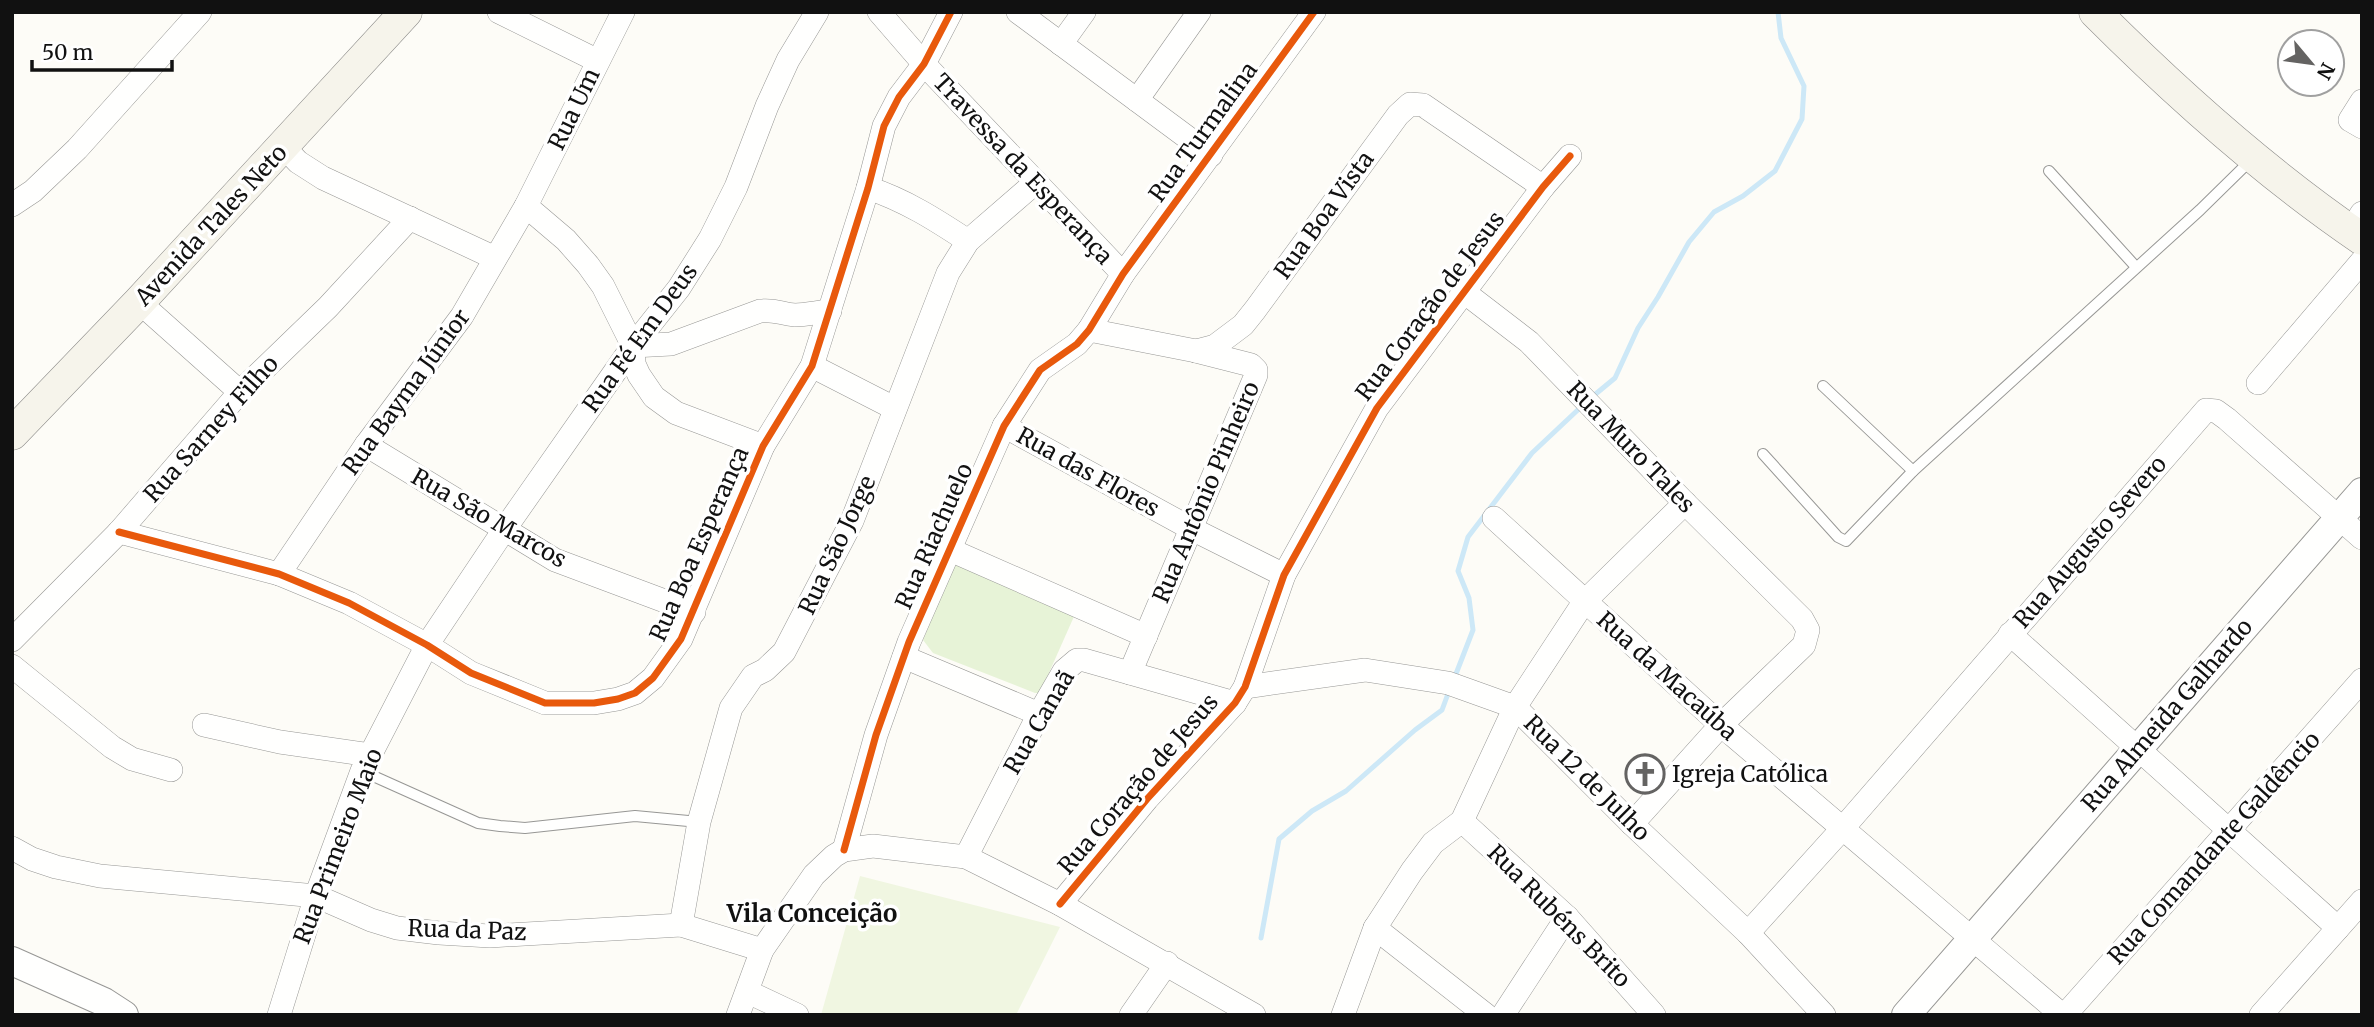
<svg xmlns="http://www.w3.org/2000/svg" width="2374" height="1027" font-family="Merriweather,serif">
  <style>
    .green { fill: #e7f3d7 }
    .pitch { fill: #f0f6e1 }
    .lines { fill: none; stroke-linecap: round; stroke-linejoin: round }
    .stream { stroke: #cde8f7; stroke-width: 5 }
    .service-casing { stroke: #979795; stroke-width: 12 }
    .minor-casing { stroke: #979795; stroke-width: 24 }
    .tertiary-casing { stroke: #979795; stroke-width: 30 }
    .secondary-casing { stroke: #8e8d8b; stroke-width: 33 }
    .service { stroke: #fffffe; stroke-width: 10 }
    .minor { stroke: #fffffe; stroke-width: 23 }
    .tertiary { stroke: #fffffe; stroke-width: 28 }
    .secondary { stroke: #f6f4eb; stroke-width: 32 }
    .cycleway-casing { stroke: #fff; stroke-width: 11 }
    .cycleway { stroke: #e8590c; stroke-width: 7 }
    .labels { text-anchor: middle; stroke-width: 7; stroke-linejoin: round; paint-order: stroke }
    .street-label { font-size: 23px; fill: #111; stroke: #fff }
    .poi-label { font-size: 23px; fill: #111; stroke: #fff; text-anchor: start }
    .neighbourhood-label { font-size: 24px; font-weight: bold; fill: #111; stroke: #fff }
  </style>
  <rect width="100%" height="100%" fill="#fdfcf7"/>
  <polygon class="green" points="965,562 1076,612 1040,693 1035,693 933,653 923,640 953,566"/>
  <polygon class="pitch" points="860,876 1060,927 1016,1015 821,1015"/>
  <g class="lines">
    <g class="stream">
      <polyline points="1592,397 1615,378 1638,328 1658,297 1689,242 1714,212 1743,196 1775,171 1802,119 1804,86 1781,38 1778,12"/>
      <polyline points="1454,679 1473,630 1469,598 1458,571 1468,537 1532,453 1582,406"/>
      <polyline points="1261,938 1279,839 1312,811 1346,791 1415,730 1442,710 1449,691"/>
    </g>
    <g class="service-casing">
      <g id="service">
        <polyline points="2049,171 2136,267"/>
        <polyline points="1823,386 1913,471"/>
        <polyline points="1763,454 1838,537 1846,541 1913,471 2200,210 2251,160"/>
        <polyline points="362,771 478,823 500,826 525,828 635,816 699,822"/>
      </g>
    </g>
    <g class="minor-casing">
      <g id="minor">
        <polyline points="499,12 598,61"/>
        <polyline points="879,12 924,64 1123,274"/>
        <polyline points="1018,12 1211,155"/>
        <polyline points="1061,44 1084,12"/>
        <polyline points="1137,100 1199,12"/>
        <polyline points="2362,101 2350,120 2362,127"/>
        <polyline points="283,146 298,162 323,178 495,258"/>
        <path d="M 868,188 C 905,200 936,220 968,241"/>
        <polyline points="12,205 33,191 77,149 200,12"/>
        <polyline points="526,206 566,240 588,265 603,286 633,346 634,364 639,375 654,397 676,413 763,446"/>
        <polyline points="2360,216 2362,213"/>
        <polyline points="1464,292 1529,342 1685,503 1802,619 1808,630 1804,645 1721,725 1632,824"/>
        <polyline points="139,302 240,392"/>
        <polyline points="1089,330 1196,351 1215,346 1243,325 1255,310 1398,115 1410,104 1423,105 1543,187"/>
        <path d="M 633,346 L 671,344 L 760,311 C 775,309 781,314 795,315 C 806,315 818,312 830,311"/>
        <polyline points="812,366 894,408"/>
        <polyline points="2258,383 2362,261"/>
        <polyline points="1004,426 1192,529 1284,575"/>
        <polyline points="366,445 555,560 694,612"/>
        <polyline points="1494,518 1721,725 2062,1015"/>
        <polyline points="119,532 279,574 349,603 427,645 471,673 545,703 594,703 618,699 635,693 653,678 681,639 763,446 812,366 868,188 884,126 899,97 924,64 951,12"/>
        <polyline points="948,549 1146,636"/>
        <polyline points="279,574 366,445 462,316 526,206 623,12"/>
        <polyline points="2010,634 2338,928"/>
        <polyline points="12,640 119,532 240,392 328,307 410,218"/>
        <polyline points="904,657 1039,714"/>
        <polyline points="12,666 112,747 132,759 171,770"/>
        <polyline points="1130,673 1256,375 1256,370 1251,365 1196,351"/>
        <polyline points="1245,687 1365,670 1448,683 1515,707 1632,824 1748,933 1824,1015"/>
        <polyline points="204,725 280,742 370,755"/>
        <polyline points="1462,821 1567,917 1654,1015"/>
        <polyline points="12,848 32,859 56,867 100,876 316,896 371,920 397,928 439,933 490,936 681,925 762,950"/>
        <polyline points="844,850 876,735 909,642 1004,426 1040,370 1077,344 1089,330 1123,274 1314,12"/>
        <polyline points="966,857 1039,714 1064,671 1077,660 1084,660 1235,703"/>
        <polyline points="1060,904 1147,799 1235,703 1245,687 1284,575 1377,408 1543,187 1570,156"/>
        <polyline points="681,925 699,822 731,708 753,676 765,670 784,652 852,521 948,273 968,241 1036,182"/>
        <polyline points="1375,928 1486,1015"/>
        <polyline points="1748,933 1843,828 2206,410 2216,411 2227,419 2362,538"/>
        <polyline points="748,992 797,1015"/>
        <polyline points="279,1015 316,896 362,771 427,645 504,530 633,346 679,288 710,239 736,187 767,106 788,60 817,12"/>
        <polyline points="738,1015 762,950 814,875 834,856 844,850 873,846 966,857 1060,904 1254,1015"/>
        <polyline points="1131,1015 1167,963"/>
        <polyline points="1343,1015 1375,928 1412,871 1433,843 1462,821 1515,707 1584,602 1685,503"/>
        <polyline points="1503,1015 1567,917"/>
        <polyline points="2065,1015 2362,680"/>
        <polyline points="2261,1015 2362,901"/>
      </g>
    </g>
    <g class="tertiary-casing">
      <g id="tertiary">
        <polyline points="12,961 104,1002 124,1015"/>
        <polyline points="1906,1015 2362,492"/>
      </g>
    </g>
    <g class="secondary-casing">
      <g id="secondary">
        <path d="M 2095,12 C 2178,95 2265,173 2362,239"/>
        <polyline points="12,434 139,302 406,12"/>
      </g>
    </g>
    <use href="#service" class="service"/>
    <use href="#minor" class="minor"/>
    <use href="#tertiary" class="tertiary"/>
    <use href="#secondary" class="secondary"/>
    <g class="cycleway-casing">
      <g id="cycleway">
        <polyline points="119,532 279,574 349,603 427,645 471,673 545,703 594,703 618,699 635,693 653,678 681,639 763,446 812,366 868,188 884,126 899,97 924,64 951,12"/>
        <polyline points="844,850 876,735 909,642 1004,426 1040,370 1077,344 1089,330 1123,274 1314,12"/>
        <polyline points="1060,904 1147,799 1235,703 1245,687 1284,575 1377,408 1543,187 1570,156"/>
      </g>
    </g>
    <use href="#cycleway" class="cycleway"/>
  </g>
  <defs>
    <g id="church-ring" transform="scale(2.0125)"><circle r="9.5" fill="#fff" stroke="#646362" stroke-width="1.5"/><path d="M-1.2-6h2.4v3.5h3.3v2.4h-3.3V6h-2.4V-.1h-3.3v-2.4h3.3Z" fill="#646362"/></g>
  </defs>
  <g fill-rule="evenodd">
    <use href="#church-ring" x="1645" y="774"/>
  </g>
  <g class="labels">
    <g class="street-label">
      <text transform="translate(574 109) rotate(-64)" y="8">Rua Um</text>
      <text transform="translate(1203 132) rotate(-54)" y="8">Rua Turmalina</text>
      <text transform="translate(1023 169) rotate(47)" y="8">Travessa da Esperança</text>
      <text transform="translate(1324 215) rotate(-54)" y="8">Rua Boa Vista</text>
      <text transform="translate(211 225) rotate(-47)" y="8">Avenida Tales Neto</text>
      <text transform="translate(1430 306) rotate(-53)" y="8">Rua Coração de Jesus</text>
      <text transform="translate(640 338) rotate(-54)" y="8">Rua Fé Em Deus</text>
      <text transform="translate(406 392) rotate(-54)" y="8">Rua Bayma Júnior</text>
      <text transform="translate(211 429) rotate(-48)" y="8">Rua Sarney Filho</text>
      <text transform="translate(1631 447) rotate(46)" y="8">Rua Muro Tales</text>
      <text transform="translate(1088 472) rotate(29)" y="8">Rua das Flores</text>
      <text transform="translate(1206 492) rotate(-67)" y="8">Rua Antônio Pinheiro</text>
      <text transform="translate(489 518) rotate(30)" y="8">Rua São Marcos</text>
      <text transform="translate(934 536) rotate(-66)" y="8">Rua Riachuelo</text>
      <text transform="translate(2090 542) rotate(-49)" y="8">Rua Augusto Severo</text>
      <text transform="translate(699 544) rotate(-66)" y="8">Rua Boa Esperança</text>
      <text transform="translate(837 545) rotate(-65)" y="8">Rua São Jorge</text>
      <text transform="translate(1667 676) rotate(42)" y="8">Rua da Macaúba</text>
      <text transform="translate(2167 715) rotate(-49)" y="8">Rua Almeida Galhardo</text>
      <text transform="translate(1039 722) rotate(-60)" y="8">Rua Canaã</text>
      <text transform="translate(1587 778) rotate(45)" y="8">Rua 12 de Julho</text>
      <text transform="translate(1138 784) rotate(-49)" y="8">Rua Coração de Jesus</text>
      <text transform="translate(338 846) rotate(-69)" y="8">Rua Primeiro Maio</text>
      <text transform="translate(2214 848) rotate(-48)" y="8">Rua Comandante Galdêncio</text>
      <text transform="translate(1559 916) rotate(45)" y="8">Rua Rubéns Brito</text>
      <text transform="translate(467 930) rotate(2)" y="8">Rua da Paz</text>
    </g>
    <g class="poi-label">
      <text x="1672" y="782">Igreja Católica</text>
    </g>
    <g class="neighbourhood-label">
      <text x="812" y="922">Vila Conceição</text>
    </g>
  </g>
  <rect width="2374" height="1027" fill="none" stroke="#111111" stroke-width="28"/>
  <g transform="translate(2311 63) rotate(119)"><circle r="33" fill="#ffffff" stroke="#a0a0a0" stroke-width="2"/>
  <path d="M0-5L12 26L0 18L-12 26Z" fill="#646362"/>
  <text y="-10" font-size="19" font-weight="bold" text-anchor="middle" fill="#111111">N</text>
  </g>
  <path d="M32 60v10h140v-10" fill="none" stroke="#111111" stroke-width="3.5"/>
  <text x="42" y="60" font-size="21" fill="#111111" stroke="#ffffff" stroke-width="5" paint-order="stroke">50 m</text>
</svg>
